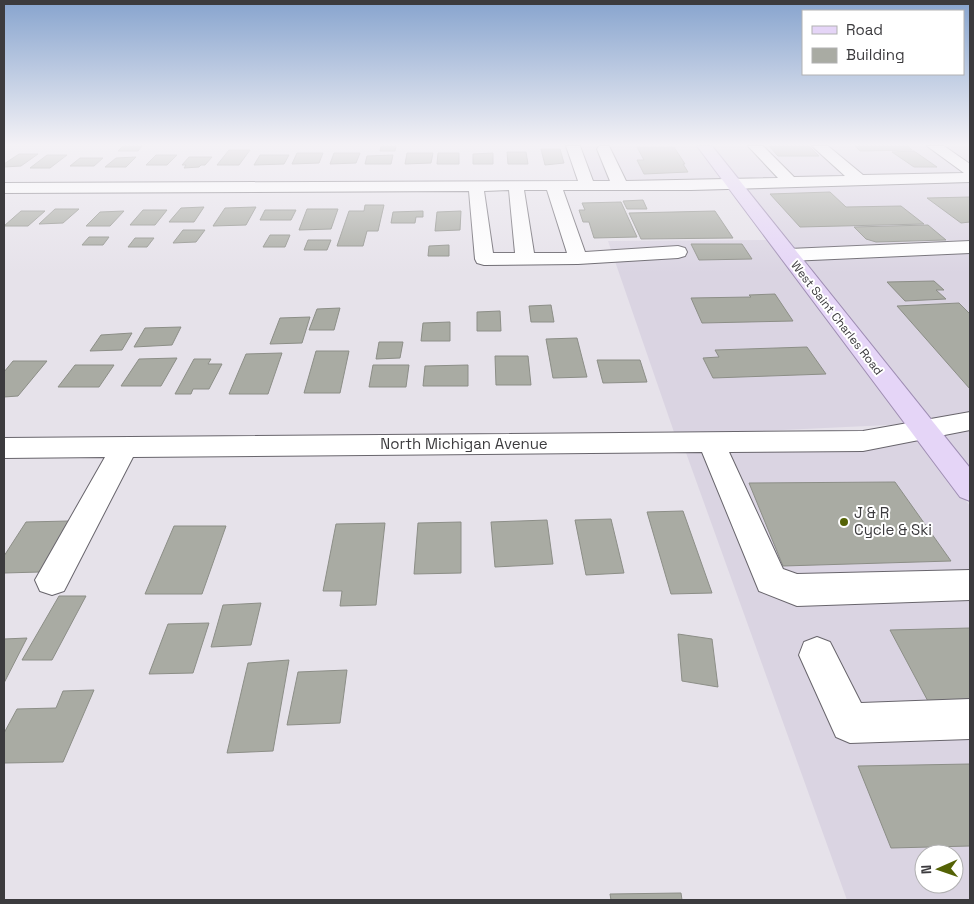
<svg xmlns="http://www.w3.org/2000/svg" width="974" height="904" font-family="'Space Grotesk',sans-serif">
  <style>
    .built { fill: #dad4e2; fill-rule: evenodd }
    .building { fill: #a9aba3; stroke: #8c8e87 }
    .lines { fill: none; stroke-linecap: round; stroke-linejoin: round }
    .minor-casing { stroke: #68656c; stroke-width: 2 }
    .major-casing { stroke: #9e8db2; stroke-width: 2 }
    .minor { fill: #fff; fill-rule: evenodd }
    .major { fill: #e5d5f7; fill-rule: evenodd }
    .poi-dot { fill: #546205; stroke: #fff; stroke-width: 2 }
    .labels { text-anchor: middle; stroke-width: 4; stroke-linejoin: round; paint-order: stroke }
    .far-street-label { font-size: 12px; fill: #3c3b3e; stroke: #fff }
    .street-label { font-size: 15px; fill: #3c3b3e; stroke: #fff }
    .poi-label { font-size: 15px; fill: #3c3b3e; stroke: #fff; text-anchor: start }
  </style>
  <rect width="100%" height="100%" fill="#e6e2ea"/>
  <g class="built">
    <polygon points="569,146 699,146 725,181 581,183"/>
    <polygon points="710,146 970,146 970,476 741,186"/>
    <polygon points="770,240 909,424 675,435 608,241"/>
    <path d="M 919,439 L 970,506 L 970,900 L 847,900 L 685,450 ZM 924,854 L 954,854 L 954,884 L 924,884 Z"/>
  </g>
  <g class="building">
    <polygon points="123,146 142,146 138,151 118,151"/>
    <polygon points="381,146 396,146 395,151 380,151"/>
    <polygon points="769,146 809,146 819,156 778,156"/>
    <polygon points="855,146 908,146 912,150 860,151"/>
    <polygon points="637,147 674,147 685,164 683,164 688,172 644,174 637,160 644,160"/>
    <polygon points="541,149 560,149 564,163 545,165"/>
    <polygon points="229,150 250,150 239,165 217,165"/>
    <polygon points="914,151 937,167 914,167 892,152"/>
    <polygon points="507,152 526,152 528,164 508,164"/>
    <polygon points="297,153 323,153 319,163 292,164"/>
    <polygon points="334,153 360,153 356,163 330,164"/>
    <polygon points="407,153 433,153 431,163 405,164"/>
    <polygon points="438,153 459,153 459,164 437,164"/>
    <polygon points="493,153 493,164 473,164 473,154"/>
    <polygon points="19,154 38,154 21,166 4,167 4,164"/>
    <polygon points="47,155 67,155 50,168 30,168"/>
    <polygon points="156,155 177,155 167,165 146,165"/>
    <polygon points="260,155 289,155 284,164 254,165"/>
    <polygon points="393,155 391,164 365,164 367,156"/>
    <polygon points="136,157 126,167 105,167 116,158"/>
    <polygon points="189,157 212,157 205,165 201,165 199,167 184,168 186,165 182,165"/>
    <polygon points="80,158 103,158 94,166 70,166"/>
    <polygon points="830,192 846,207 901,206 924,224 800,227 770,194"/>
    <polygon points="970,197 970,222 961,223 927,198"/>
    <polygon points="643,200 647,209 627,209 623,201"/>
    <polygon points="621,202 637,237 594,238 589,222 583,222 579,210 585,210 582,203"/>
    <polygon points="365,205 384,205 378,231 367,231 363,246 337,246 349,211 364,211"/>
    <polygon points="204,207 194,222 169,222 181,208"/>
    <polygon points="256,207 246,225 213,226 225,208"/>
    <polygon points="55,209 79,209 63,223 39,224"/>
    <polygon points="307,209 338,209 331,229 299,230"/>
    <polygon points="143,210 167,210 155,225 130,225"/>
    <polygon points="265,210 296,210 291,220 260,220"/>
    <polygon points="21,211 45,211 28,226 4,226"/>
    <polygon points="124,211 110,226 86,226 100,212"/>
    <polygon points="423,211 423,217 416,217 415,223 391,223 393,212"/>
    <polygon points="461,211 460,230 435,231 437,212"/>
    <polygon points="715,211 733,238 641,239 629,213"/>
    <polygon points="928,225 946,240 876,242 866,239 854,227"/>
    <polygon points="183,230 205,230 196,242 173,243"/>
    <polygon points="270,235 290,235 285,247 263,247"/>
    <polygon points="89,237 109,237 103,245 82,245"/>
    <polygon points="135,238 154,238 147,247 128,247"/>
    <polygon points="308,240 331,240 327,250 304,250"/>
    <polygon points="691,244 742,244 752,259 699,260"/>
    <polygon points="449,245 449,256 428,256 429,246"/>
    <polygon points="934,281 944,290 936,290 946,299 905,301 887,282"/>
    <polygon points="775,294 793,321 702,323 691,298 751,297 749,295"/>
    <polygon points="959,303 970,314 970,389 897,306"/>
    <polygon points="551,305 554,322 531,322 529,306"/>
    <polygon points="340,308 334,330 309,330 317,309"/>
    <polygon points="500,311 501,331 477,331 477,312"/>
    <polygon points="310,317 302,343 270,344 280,318"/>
    <polygon points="450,322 450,341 421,341 423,323"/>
    <polygon points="181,327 172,345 134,347 145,328"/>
    <polygon points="132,333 122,350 90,351 101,335"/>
    <polygon points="577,338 587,377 553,378 546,339"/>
    <polygon points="379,342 403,342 400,358 376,359"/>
    <polygon points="807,347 826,374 713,378 703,358 719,357 715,350"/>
    <polygon points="316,351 349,351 340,393 304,393"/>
    <polygon points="282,353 268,394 229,394 246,354"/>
    <polygon points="495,356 528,356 531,385 496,385"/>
    <polygon points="177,358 161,386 121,386 139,359"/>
    <polygon points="194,359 211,359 208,364 222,364 209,389 193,389 191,394 175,394"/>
    <polygon points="597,360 640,360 647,382 603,383"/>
    <polygon points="13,361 47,361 18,396 4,397 4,372"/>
    <polygon points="75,365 114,365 99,387 58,387"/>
    <polygon points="373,365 409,365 406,387 369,387"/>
    <polygon points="468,365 468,386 423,386 425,366"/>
    <polygon points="895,482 951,561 783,566 749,483"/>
    <polygon points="683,511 712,593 671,594 647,512"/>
    <polygon points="611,519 624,573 586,575 575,520"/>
    <polygon points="547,520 553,564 495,567 491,522"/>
    <polygon points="69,521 40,572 4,573 4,556 26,522"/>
    <polygon points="461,522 461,573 414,574 418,523"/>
    <polygon points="385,523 376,605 340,606 342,591 323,591 336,524"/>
    <polygon points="174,526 226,526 202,594 145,594"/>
    <polygon points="59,596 86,596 52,660 22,660"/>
    <polygon points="261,603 251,645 211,647 223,605"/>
    <polygon points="209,623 193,673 149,674 168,624"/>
    <polygon points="970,628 970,703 930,705 890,630"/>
    <polygon points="678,634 712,639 718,687 682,681"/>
    <polygon points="27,638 4,683 4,639"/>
    <polygon points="289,660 273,751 227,753 248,663"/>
    <polygon points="347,670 340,723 287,725 298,672"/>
    <polygon points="94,690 63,762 4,763 4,733 17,709 56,708 63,691"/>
    <polygon points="970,764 970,846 891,848 858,766"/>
    <polygon points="681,893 682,900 611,900 610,894"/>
  </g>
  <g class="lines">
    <g class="minor-casing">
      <g id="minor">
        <path d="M 566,146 L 580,146 L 593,181 L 610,181 L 597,149 L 599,146 L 609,146 L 626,181 L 778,178 L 748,146 L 763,146 L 794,177 L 845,176 L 812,146 L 828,146 L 863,175 L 964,173 L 927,146 L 944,146 L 970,164 L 970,182 L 691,190 L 563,190 L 585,252 L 678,246 L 685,248 L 687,252 L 685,256 L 678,258 L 578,264 L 484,265 L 477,263 L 475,259 L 469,191 L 4,193 L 4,183 L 578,181 ZM 509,190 L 515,253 L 493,253 L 484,191 ZM 524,190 L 547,190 L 567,253 L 534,253 Z"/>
        <polygon points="970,241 970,253 789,261 782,259 780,255 782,251 789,249"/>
        <polygon points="970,412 970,430 863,451 729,452 783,569 797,574 970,570 970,600 797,606 759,591 702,452 133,457 64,591 52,595 40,591 35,580 105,457 4,458 4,438 863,431"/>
        <polygon points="817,637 830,642 861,703 970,699 970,739 850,743 836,737 799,655 804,642"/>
      </g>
    </g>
    <g class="major-casing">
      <polygon id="major" points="697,146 712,146 970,468 970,501 960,497"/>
    </g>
    <use href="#minor" class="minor"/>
    <use href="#major" class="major"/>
  </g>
  <linearGradient id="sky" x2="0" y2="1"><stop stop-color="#87a4ce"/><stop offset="0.53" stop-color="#f4f2f6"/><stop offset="1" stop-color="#f4f2f6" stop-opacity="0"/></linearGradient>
  <rect width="974" height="273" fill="url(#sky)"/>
  <circle class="poi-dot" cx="844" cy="522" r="5"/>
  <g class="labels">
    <g class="far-street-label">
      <text transform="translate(837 318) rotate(52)" y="4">West Saint Charles Road</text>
    </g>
    <g class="street-label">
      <text x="464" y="449">North Michigan Avenue</text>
    </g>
    <g class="poi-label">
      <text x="854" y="518">J &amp; R<tspan x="854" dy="17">Cycle &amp; Ski</tspan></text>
    </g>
  </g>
  <rect width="974" height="904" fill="none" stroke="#3c3b3e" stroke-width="10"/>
  <rect x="802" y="10" width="162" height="65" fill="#ffffff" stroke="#b1b1b2"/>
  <rect x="812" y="26" width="25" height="8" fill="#e5d5f7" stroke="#b1b1b2"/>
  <text x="846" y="35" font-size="15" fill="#3c3b3e">Road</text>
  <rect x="812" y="48" width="25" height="15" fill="#a9aba3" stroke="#b1b1b2"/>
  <text x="846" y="60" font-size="15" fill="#3c3b3e">Building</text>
  <g transform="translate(939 869) rotate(268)"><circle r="24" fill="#ffffff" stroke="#b1b1b2"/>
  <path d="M0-4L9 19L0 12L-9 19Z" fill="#546205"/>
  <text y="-8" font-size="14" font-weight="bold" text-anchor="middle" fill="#3c3b3e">N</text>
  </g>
</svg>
